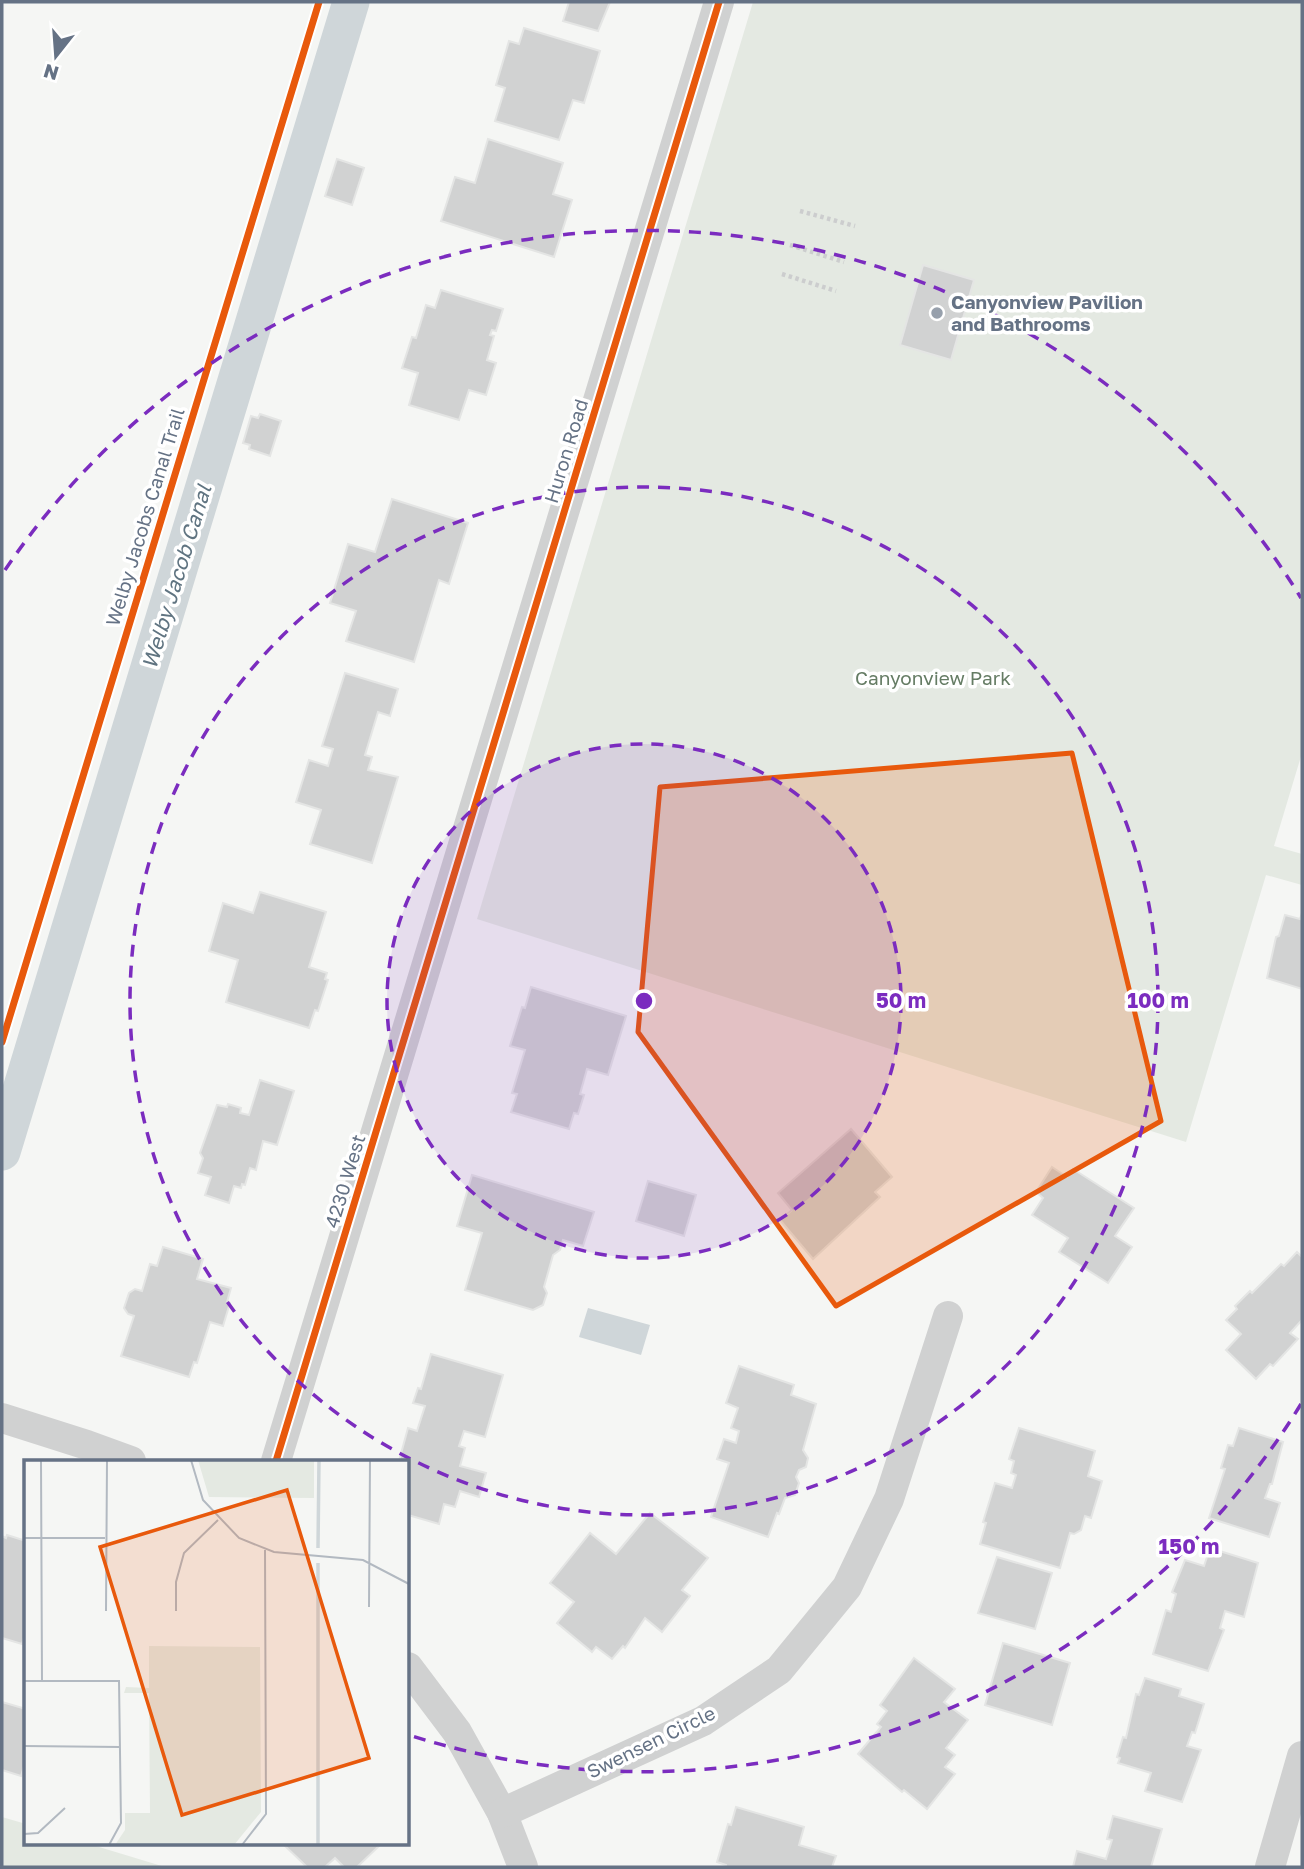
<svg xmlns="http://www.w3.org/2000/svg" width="1304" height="1869" font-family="'Golos Text',sans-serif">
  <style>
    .green { fill: #e4e9e2 }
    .water { fill: #cfd6d9 }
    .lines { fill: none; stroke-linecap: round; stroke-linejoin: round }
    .canal { stroke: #cfd6d9; stroke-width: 37 }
    .building { fill: #d1d2d2; stroke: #e4e5e4; stroke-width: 2 }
    .path { stroke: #cccdce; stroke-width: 4.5; stroke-dasharray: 3.5 3.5; stroke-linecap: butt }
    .minor { stroke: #d0d1d1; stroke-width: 30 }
    .cycleway-casing { stroke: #fff; stroke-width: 11 }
    .cycleway { stroke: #e8590c; stroke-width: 7 }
    .marked { fill: #e8590c; fill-opacity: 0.2; stroke: #e8590c; stroke-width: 5; stroke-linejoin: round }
    .ring { fill: none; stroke: #7b2cbf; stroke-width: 3.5; stroke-dasharray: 12 9 }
    .poi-dot { fill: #97a0ac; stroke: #fff; stroke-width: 2.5 }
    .labels { text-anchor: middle; stroke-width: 7; stroke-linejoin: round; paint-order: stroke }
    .poi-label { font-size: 19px; font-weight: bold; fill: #657285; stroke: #fff; text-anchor: start }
    .street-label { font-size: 19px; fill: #657285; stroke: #fff }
    .park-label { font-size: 19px; fill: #657c64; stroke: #fff }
    .water-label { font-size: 21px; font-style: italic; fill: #607481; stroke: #fff }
    .inset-river { fill: none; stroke: #cfd6d9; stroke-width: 3.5 }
    .inset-road { fill: none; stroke: #b2b9c1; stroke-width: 2 }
    .view { fill: #e8590c; fill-opacity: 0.15; stroke: #e8590c; stroke-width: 3.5 }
    .inset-edge { fill: none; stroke: #657285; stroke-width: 3.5 }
    .centre { fill: #7b2cbf; stroke: #fff; stroke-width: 3.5 }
    .ring-label { font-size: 21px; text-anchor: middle; font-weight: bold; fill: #7b2cbf; stroke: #fff; stroke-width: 7; stroke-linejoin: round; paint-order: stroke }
  </style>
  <rect width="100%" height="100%" fill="#f5f6f4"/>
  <g class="green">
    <polygon points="753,2 1302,2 1302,753 1274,846 1302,854 1302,885 1266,875 1186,1142 477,919"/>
    <polygon points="2,1817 26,1824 26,1843 86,1843 165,1867 2,1867"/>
  </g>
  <polygon class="water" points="588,1308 650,1325 641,1355 579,1337"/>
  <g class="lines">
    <polyline class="canal" points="2,1152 351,2"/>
  </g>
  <g class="building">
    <polygon points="569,2 610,2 598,31 563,21"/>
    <polygon points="524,28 600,51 584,103 573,100 559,140 495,121 505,88 496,85 509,41 519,44"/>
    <polygon points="488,139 563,163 553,194 572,200 554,257 441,221 455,177 475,183"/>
    <polygon points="337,159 364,168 352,205 325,196"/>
    <polygon points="923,265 974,280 951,360 900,345"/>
    <polygon points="441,290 503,309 496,331 492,330 490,335 494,336 487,360 496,363 486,395 469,390 459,420 409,405 418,373 402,368 412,337 416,338 426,305 435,308"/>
    <polygon points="260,414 281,421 270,456 249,449 250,445 243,443 251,416 258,418"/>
    <polygon points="392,499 468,523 449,584 439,580 414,662 346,641 356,611 330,603 348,544 375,552"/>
    <polygon points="345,673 398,689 390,716 378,712 365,755 372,757 368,770 398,777 372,863 310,844 321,810 296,802 309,760 328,766 333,749 322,746"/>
    <polygon points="260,892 326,912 309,967 327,973 325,979 328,980 318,1011 315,1010 309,1028 226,1002 238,960 209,951 223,903 253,913"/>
    <polygon points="1302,913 1302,989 1267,978 1276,937 1279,936 1285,915 1300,919"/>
    <polygon points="531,987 626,1016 608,1075 587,1069 580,1094 584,1095 578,1114 574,1113 569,1129 511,1112 517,1094 512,1093 525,1050 510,1046 522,1007 525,1008"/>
    <polygon points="260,1080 294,1091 277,1145 263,1141 256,1170 250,1168 245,1185 242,1184 241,1188 234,1186 229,1203 205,1195 211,1177 198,1173 203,1158 200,1153 217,1105 227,1107 228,1104 241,1108 240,1113 249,1115"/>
    <polygon points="851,1129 892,1177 875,1192 880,1197 813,1259 780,1220 792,1210 778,1193"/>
    <polygon points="1052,1167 1067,1177 1073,1169 1134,1208 1115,1236 1132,1247 1108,1283 1059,1252 1068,1238 1032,1215 1043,1198 1036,1192"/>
    <polygon points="472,1175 594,1212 583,1246 563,1240 560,1250 553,1255 544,1287 547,1293 543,1305 533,1310 465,1290 482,1233 457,1226"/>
    <polygon points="648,1181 696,1195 684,1236 636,1221"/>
    <polygon points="163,1247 203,1259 197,1279 231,1288 227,1302 230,1303 223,1326 210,1322 197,1363 194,1362 189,1377 121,1356 134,1316 128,1314 124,1308 129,1293 135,1289 142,1291 150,1264 157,1266"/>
    <polygon points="1297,1252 1302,1257 1302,1320 1290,1333 1298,1339 1273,1366 1270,1364 1256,1379 1226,1350 1241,1334 1226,1320 1237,1309 1235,1306 1250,1291 1252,1293 1281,1264 1284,1266"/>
    <polygon points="431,1354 503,1375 485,1437 464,1431 459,1446 465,1448 460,1466 486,1473 479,1497 460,1491 455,1507 444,1504 439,1524 408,1515 408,1461 399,1461 408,1428 417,1431 425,1406 413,1403 418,1388 421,1389"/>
    <polygon points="739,1366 794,1385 791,1395 816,1404 803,1450 808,1458 806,1467 799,1470 796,1477 799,1483 795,1495 785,1498 779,1514 777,1513 768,1537 711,1517 729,1463 717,1459 724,1439 736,1443 739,1431 731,1428 738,1408 726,1403"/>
    <polygon points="1019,1428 1095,1451 1088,1476 1102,1481 1091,1518 1085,1516 1081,1530 1074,1534 1070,1533 1060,1568 980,1544 986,1523 983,1522 995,1483 1012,1488 1016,1475 1011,1473 1014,1461 1009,1459"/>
    <polygon points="1239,1428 1283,1442 1272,1484 1270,1484 1265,1498 1280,1503 1269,1537 1209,1518 1225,1469 1221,1468 1228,1445 1233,1446"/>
    <polygon points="650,1513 708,1558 682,1590 690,1596 662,1632 645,1618 625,1648 623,1646 612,1659 596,1647 592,1652 557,1623 574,1602 550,1583 590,1533 616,1554"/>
    <polygon points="7,1535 26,1541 26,1631 22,1644 2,1638 2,1536 6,1538"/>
    <polygon points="1210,1548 1258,1563 1244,1617 1225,1611 1220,1628 1224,1630 1208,1671 1153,1654 1166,1610 1171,1612 1176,1594 1172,1592 1185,1560 1204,1566"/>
    <polygon points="997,1557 1052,1573 1035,1629 978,1613"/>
    <polygon points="1003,1643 1070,1663 1052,1725 985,1705"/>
    <polygon points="914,1658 955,1689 944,1702 968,1720 946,1748 955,1755 945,1767 955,1774 927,1809 904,1790 902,1792 858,1754 881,1727 877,1724 887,1711 880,1705"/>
    <polygon points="1145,1678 1181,1689 1179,1696 1204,1704 1195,1733 1192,1732 1187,1746 1201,1750 1182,1802 1145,1791 1151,1773 1118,1763 1120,1758 1117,1757 1123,1737 1126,1738 1136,1694 1139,1695"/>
    <polygon points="2,1702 26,1709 26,1759 21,1776 2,1770"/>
    <polygon points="736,1807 804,1827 799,1845 836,1856 832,1867 726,1867 726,1865 717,1862 728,1824 731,1825"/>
    <polygon points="1113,1816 1162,1829 1151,1867 1073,1867 1077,1851 1106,1859 1112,1840 1107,1839"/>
    <polygon points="282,1843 378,1843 380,1845 357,1867 344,1867 335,1858 325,1867 307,1867"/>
  </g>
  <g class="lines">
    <g class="path">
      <polyline points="800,211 855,226"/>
      <polyline points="790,245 844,262"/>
      <polyline points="782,274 836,291"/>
    </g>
    <g class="minor">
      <polyline points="2,1418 87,1445 131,1461"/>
      <polyline points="276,1461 719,2"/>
      <polyline points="408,1667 457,1732 502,1813 523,1867"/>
      <polyline points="502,1813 703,1721 779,1670 847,1587 889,1499 948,1316"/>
      <polyline points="1270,1867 1302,1756"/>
    </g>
    <g class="cycleway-casing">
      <g id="cycleway">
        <polyline points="2,1042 319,2"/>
        <polyline points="276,1461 719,2"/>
      </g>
    </g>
    <use href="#cycleway" class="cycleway"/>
  </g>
  <path class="marked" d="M 1072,753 L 1161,1121 L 836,1306 L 638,1032 L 660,787 Z"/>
  <circle cx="644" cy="1001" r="257" fill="#7b2cbf" fill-opacity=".12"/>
  <g class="ring">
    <circle cx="644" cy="1001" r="257"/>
    <circle cx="644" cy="1001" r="514"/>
    <path d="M1301 1404A771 771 0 0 1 412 1736M5 570A771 771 0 0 1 1301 598"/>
  </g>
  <circle class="poi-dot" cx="937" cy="313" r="7"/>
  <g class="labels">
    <g class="poi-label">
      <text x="951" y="309">Canyonview Pavilion<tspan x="951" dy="22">and Bathrooms</tspan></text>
    </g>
    <g class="street-label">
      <text transform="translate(566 451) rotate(-73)" y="7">Huron Road</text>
      <text transform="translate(145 517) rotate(-73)" y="7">Welby Jacobs Canal Trail</text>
      <text transform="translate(345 1181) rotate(-73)" y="7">4230 West</text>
      <text transform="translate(651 1742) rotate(-26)" y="7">Swensen Circle</text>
    </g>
    <g class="park-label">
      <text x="933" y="685">Canyonview Park</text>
    </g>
    <g class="water-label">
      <text transform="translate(177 577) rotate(-73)" y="7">Welby Jacob Canal</text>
    </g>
  </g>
  <g transform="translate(24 1460)">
    <rect width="385" height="385" fill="#f5f6f4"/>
    <path d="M 174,0 L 290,0 L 290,38 L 185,37 ZM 125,186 L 236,187 L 237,352 L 210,385 L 91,385 L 101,370 L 101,353 L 126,353 L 125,233 L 100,233 L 102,227 L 125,228 Z" fill="#e4e9e2"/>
    <path class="inset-river" d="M 294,88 L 295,0M 294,103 L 294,385"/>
    <path class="inset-road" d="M 17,0 L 18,221M 167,0 L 179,40 L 215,78 L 250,92 L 339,100 L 385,124M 0,78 L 81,78M 345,147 L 346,0M 82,151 L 83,0M 152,151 L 152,122 L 160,93 L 194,60M 0,221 L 95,221 L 97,363 L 85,385M 0,286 L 96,287M 0,374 L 14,373 L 41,348M 218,385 L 242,354 L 241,90"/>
    <path class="view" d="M 263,30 L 345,298 L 158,355 L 76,87 Z"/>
    <rect width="385" height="385" class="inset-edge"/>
  </g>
  <circle cx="644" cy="1001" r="10" class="centre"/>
  <g class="ring-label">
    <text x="901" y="1008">50 m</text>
    <text x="1158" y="1008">100 m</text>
    <text x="1189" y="1554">150 m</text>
  </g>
  <rect width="1304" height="1869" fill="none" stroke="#657285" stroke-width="7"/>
  <g transform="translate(56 56) rotate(197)" stroke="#ffffff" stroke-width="5" paint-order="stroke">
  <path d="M0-5L12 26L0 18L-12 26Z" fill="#657285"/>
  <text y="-10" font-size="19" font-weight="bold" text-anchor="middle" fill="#657285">N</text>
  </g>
</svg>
